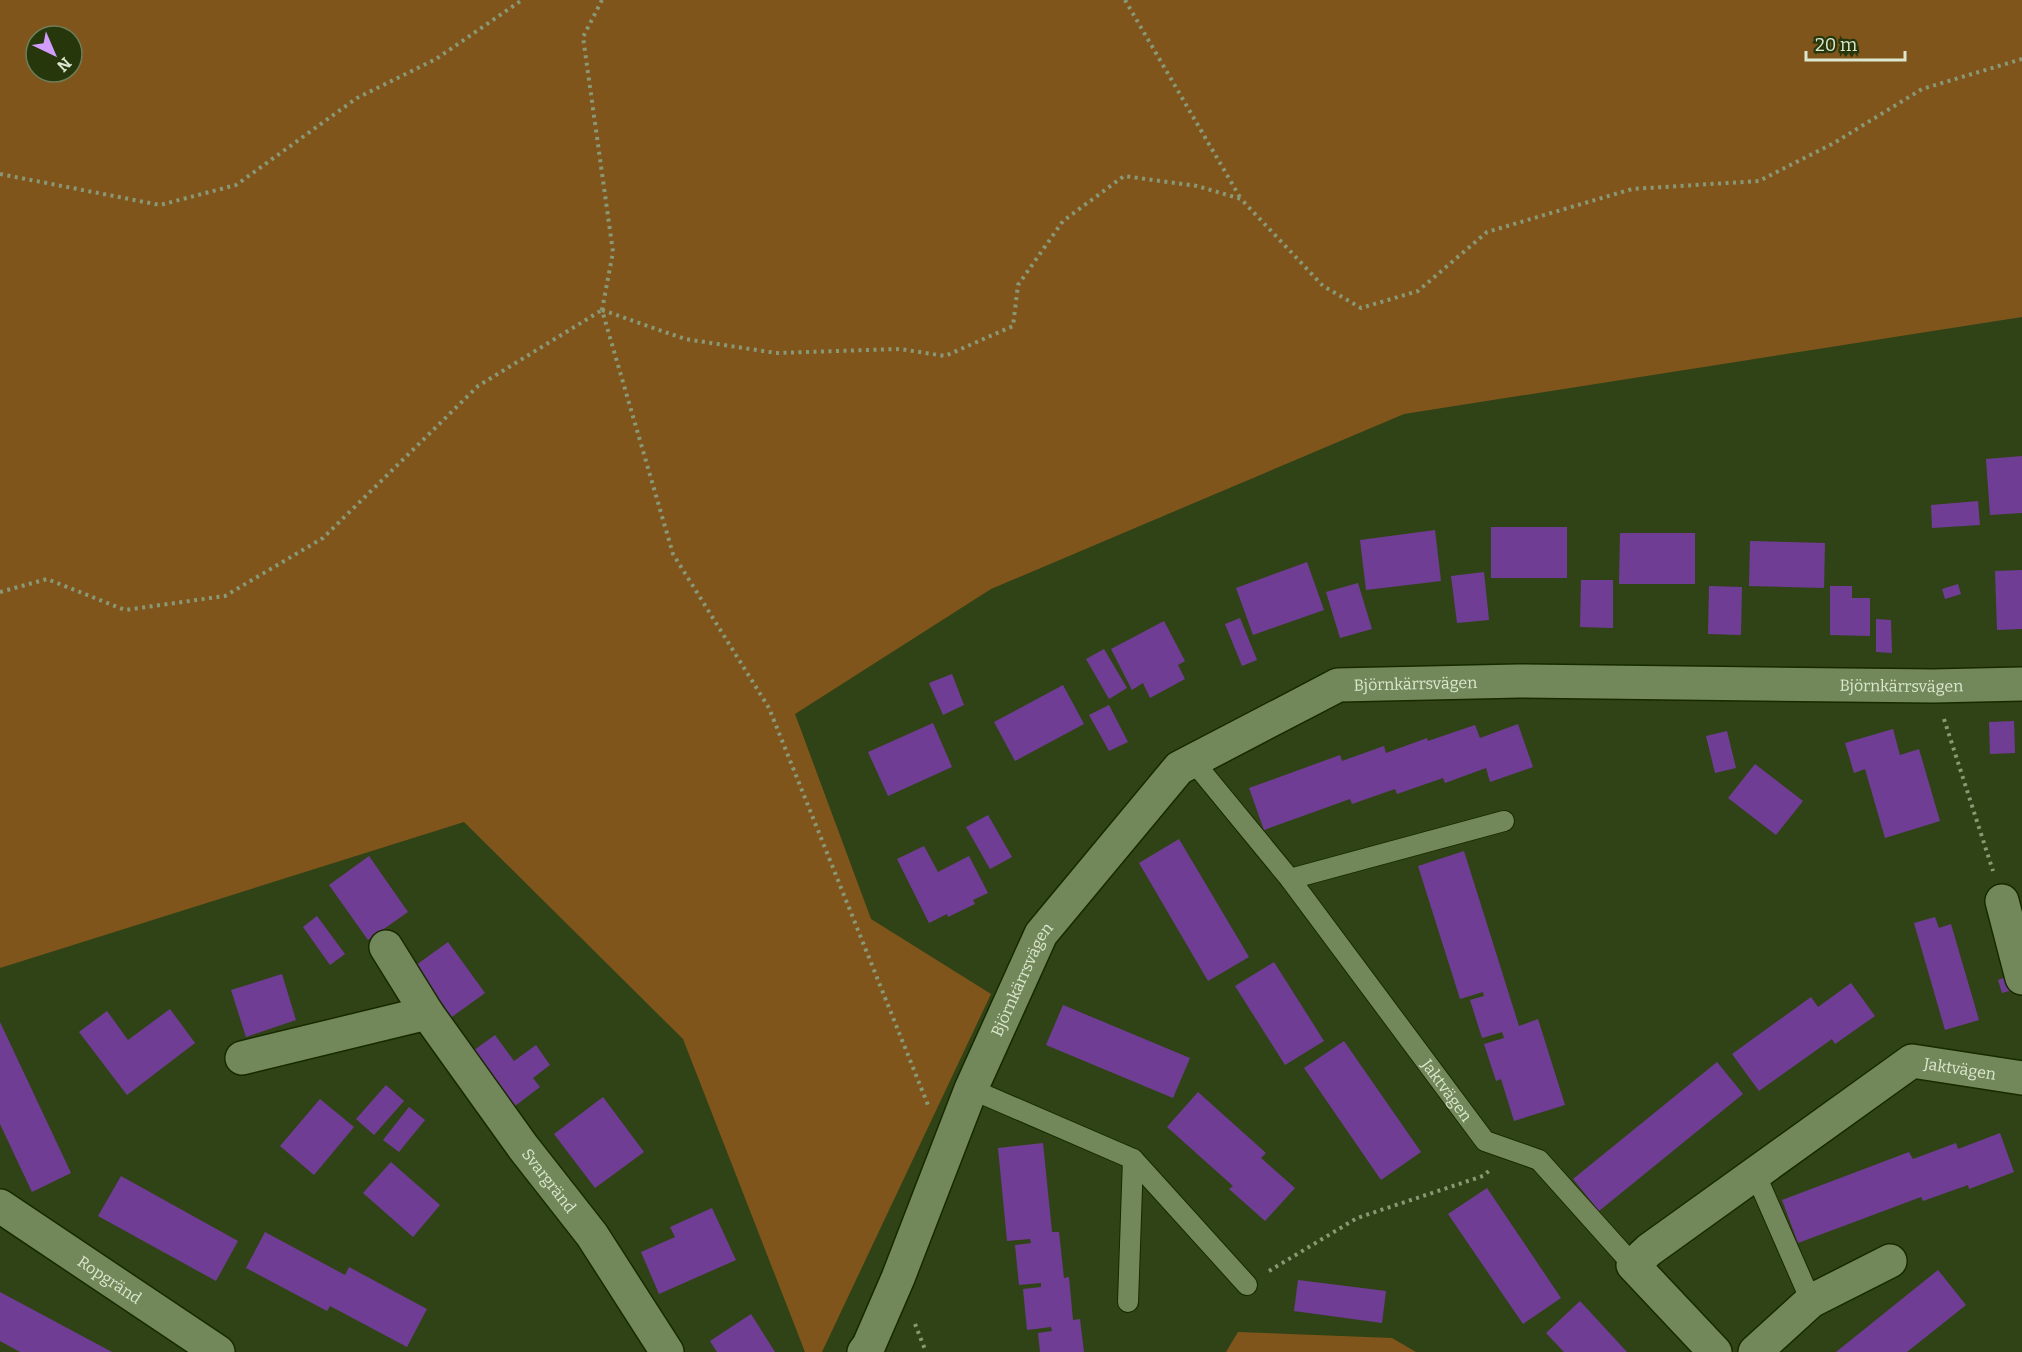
<svg xmlns="http://www.w3.org/2000/svg" width="2022" height="1352" font-family="Bitter,serif">
  <style>
    .green { fill: #80551c; fill-rule: evenodd }
    .building { fill: #703d95 }
    .lines { fill: none; stroke-linecap: round; stroke-linejoin: round }
    .lane-casing { stroke: #182900; stroke-width: 22 }
    .street-casing { stroke: #182900; stroke-width: 36 }
    .path { stroke: #899875; stroke-width: 4; stroke-dasharray: 3 4.5; stroke-linecap: butt }
    .lane { stroke: #72885a; stroke-width: 20 }
    .street { stroke: #72885a; stroke-width: 33 }
    .labels { text-anchor: middle; stroke-width: 4.5; stroke-linejoin: round; paint-order: stroke }
    .street-label { font-size: 16px; fill: #dbe7ce; stroke: #26380b }
  </style>
  <rect width="100%" height="100%" fill="#304316"/>
  <g class="green">
    <path d="M 0,0 L 2022,0 L 2022,317 L 1404,414 L 991,589 L 795,714 L 871,919 L 991,994 L 822,1352 L 805,1352 L 683,1039 L 464,822 L 0,968 ZM 36,36 L 72,36 L 72,72 L 36,72 Z"/>
    <polygon points="1238,1332 1392,1338 1416,1352 1226,1352"/>
  </g>
  <g class="building">
    <polygon points="2022,456 2022,513 1990,515 1986,459"/>
    <polygon points="1978,501 1980,525 1932,528 1931,505"/>
    <rect x="1491" y="527" width="76" height="51"/>
    <polygon points="1435,530 1441,581 1366,590 1360,540"/>
    <polygon points="1620,533 1695,533 1695,584 1619,584"/>
    <polygon points="1750,541 1825,543 1824,588 1749,586"/>
    <polygon points="1307,562 1324,610 1253,635 1236,588"/>
    <polygon points="2022,570 2022,629 1997,630 1995,571"/>
    <polygon points="1484,572 1489,620 1457,623 1451,576"/>
    <polygon points="1581,580 1613,580 1613,628 1580,627"/>
    <polygon points="1358,583 1372,629 1340,638 1326,592"/>
    <polygon points="1958,584 1961,594 1945,599 1942,589"/>
    <polygon points="1709,586 1742,587 1741,635 1708,634"/>
    <polygon points="1830,586 1852,586 1852,598 1870,598 1870,636 1830,635"/>
    <polygon points="1240,618 1257,660 1242,666 1225,624"/>
    <polygon points="1876,619 1891,620 1892,653 1876,652"/>
    <polygon points="1164,621 1185,661 1178,665 1185,679 1150,698 1143,683 1132,690 1111,649"/>
    <polygon points="1104,649 1127,688 1109,699 1086,659"/>
    <polygon points="952,674 964,705 943,715 929,683"/>
    <polygon points="1063,685 1084,724 1015,761 994,722"/>
    <polygon points="1109,705 1128,742 1109,751 1089,715"/>
    <polygon points="2014,721 2015,753 1990,754 1989,722"/>
    <polygon points="933,723 952,767 888,796 868,752"/>
    <polygon points="1518,724 1533,767 1490,782 1486,768 1445,783 1443,778 1397,794 1395,789 1352,804 1350,799 1264,830 1249,788 1340,755 1342,761 1384,746 1386,753 1427,738 1428,741 1475,725 1480,738"/>
    <polygon points="1893,729 1900,755 1919,749 1940,821 1885,838 1865,769 1854,773 1845,743"/>
    <polygon points="1727,731 1736,768 1715,773 1706,736"/>
    <polygon points="1755,764 1803,801 1776,835 1728,798"/>
    <polygon points="988,815 1012,857 990,869 966,827"/>
    <polygon points="1179,839 1249,957 1208,981 1139,863"/>
    <polygon points="924,846 938,872 969,856 988,893 973,900 975,904 948,917 947,914 929,923 897,859"/>
    <polygon points="1464,851 1519,1026 1538,1019 1565,1105 1514,1121 1501,1079 1496,1081 1484,1044 1504,1038 1502,1032 1482,1038 1470,1000 1484,996 1483,992 1460,999 1418,866"/>
    <polygon points="369,856 408,912 368,940 329,885"/>
    <polygon points="317,916 345,954 330,965 303,927"/>
    <polygon points="1935,917 1939,928 1951,924 1979,1020 1945,1030 1914,923"/>
    <polygon points="448,942 485,993 449,1019 412,968"/>
    <polygon points="1274,962 1324,1041 1285,1065 1235,986"/>
    <polygon points="282,974 296,1020 246,1037 231,990"/>
    <polygon points="2011,975 2016,989 2002,993 1998,980"/>
    <polygon points="1851,983 1875,1016 1835,1044 1832,1039 1759,1091 1732,1054 1811,997 1818,1007"/>
    <polygon points="1063,1005 1190,1058 1173,1098 1046,1045"/>
    <polygon points="170,1009 195,1043 127,1095 79,1032 107,1011 128,1040"/>
    <polygon points="0,1022 71,1173 32,1192 0,1124"/>
    <polygon points="495,1035 514,1061 536,1045 550,1065 533,1078 540,1087 511,1109 470,1053"/>
    <polygon points="1344,1041 1421,1152 1381,1180 1304,1068"/>
    <polygon points="1717,1062 1743,1094 1599,1211 1573,1179"/>
    <polygon points="386,1085 404,1101 374,1135 356,1119"/>
    <polygon points="1198,1092 1266,1153 1261,1158 1295,1188 1265,1221 1229,1189 1233,1186 1167,1127"/>
    <polygon points="603,1097 644,1152 595,1188 554,1134"/>
    <polygon points="320,1099 354,1127 314,1175 280,1146"/>
    <polygon points="409,1107 425,1120 399,1152 383,1140"/>
    <polygon points="2000,1133 2014,1172 1969,1189 1968,1185 1923,1201 1921,1197 1798,1243 1782,1200 1909,1152 1913,1159 1956,1143 1958,1149"/>
    <polygon points="1043,1143 1052,1232 1059,1232 1064,1278 1069,1277 1073,1320 1080,1319 1084,1352 1040,1352 1038,1333 1052,1331 1051,1327 1027,1330 1023,1289 1041,1287 1041,1283 1019,1285 1015,1245 1031,1243 1030,1239 1007,1241 998,1148"/>
    <polygon points="391,1162 440,1205 413,1237 363,1193"/>
    <polygon points="121,1176 238,1241 216,1281 98,1216"/>
    <polygon points="1487,1188 1561,1298 1523,1324 1448,1214"/>
    <polygon points="712,1208 736,1260 659,1294 641,1252 675,1237 670,1227"/>
    <polygon points="265,1232 345,1275 349,1267 427,1309 407,1347 330,1306 327,1311 246,1268"/>
    <polygon points="1938,1270 1966,1305 1907,1352 1836,1352"/>
    <polygon points="1298,1280 1386,1291 1382,1323 1294,1311"/>
    <polygon points="0,1292 112,1352 20,1352 0,1341"/>
    <polygon points="1580,1301 1627,1352 1564,1352 1546,1333"/>
    <polygon points="751,1314 775,1352 717,1352 710,1341"/>
  </g>
  <g class="lines">
    <g class="lane-casing">
      <g id="lane">
        <path id="s1" d="M 1193,761 L 1290,879 L 1485,1141 L 1539,1160 L 1633,1265"/>
        <polyline points="1290,879 1504,821"/>
        <polyline points="971,1089 1133,1159 1247,1285"/>
        <polyline points="1755,1173 1811,1301"/>
        <polyline points="1128,1302 1133,1159"/>
      </g>
    </g>
    <g class="street-casing">
      <g id="street">
        <polyline points="2002,901 2022,978"/>
        <path id="s2" d="M 386,947 L 427,1013 L 523,1147 L 592,1235 L 667,1352"/>
        <polyline points="242,1058 427,1013"/>
        <path id="s3" d="M 0,1206 L 218,1352"/>
        <path id="s4" d="M 864,1352 L 869,1345 L 898,1278 L 971,1089 L 1041,934 L 1179,768 L 1338,685 L 1519,681 L 1933,686 L 2022,684"/>
        <path id="s5" d="M 1715,1352 L 1633,1265 L 1649,1250 L 1912,1061 L 2022,1078"/>
        <polyline points="1755,1352 1811,1301 1890,1261"/>
      </g>
    </g>
    <g class="path">
      <polyline points="602,0 583,37 613,252 602,310 673,554 769,708 928,1105"/>
      <polyline points="1125,0 1241,199"/>
      <polyline points="0,174 160,205 236,185 357,98 436,59 522,0"/>
      <polyline points="602,310 685,339 776,353 900,349 945,356 1013,326 1018,285 1063,221 1124,176 1197,186 1241,199 1323,286 1361,308 1418,291 1487,232 1632,189 1759,181 1834,143 1922,89 2022,59"/>
      <polyline points="0,592 47,579 125,610 225,596 323,538 478,386 602,310"/>
      <polyline points="1944,719 1993,871"/>
      <polyline points="1269,1271 1357,1218 1483,1176 1490,1170"/>
      <polyline points="915,1324 926,1352"/>
    </g>
    <use href="#lane" class="lane"/>
    <use href="#street" class="street"/>
  </g>
  <g class="labels">
    <g class="street-label">
      <text dy="6" stroke="none"><textPath href="#s4" startOffset="927">Björnkärrsvägen</textPath></text>
      <text dy="6" stroke="none"><textPath href="#s4" startOffset="1413">Björnkärrsvägen</textPath></text>
      <text dy="6" stroke="none"><textPath href="#s4" startOffset="405">Björnkärrsvägen</textPath></text>
      <text dy="6" stroke="none"><textPath href="#s5" startOffset="514">Jaktvägen</textPath></text>
      <text dy="6" stroke="none"><textPath href="#s1" startOffset="416">Jaktvägen</textPath></text>
      <text dy="6" stroke="none"><textPath href="#s2" startOffset="285">Svargränd</textPath></text>
      <text dy="6" stroke="none"><textPath href="#s3" startOffset="132">Ropgränd</textPath></text>
    </g>
  </g>
  <g transform="translate(54 54) rotate(136)"><circle r="28" fill="#26380b" stroke="#6e7e59" stroke-width="1.5"/>
  <path d="M0-4.5L10 22L0 15L-10 22Z" fill="#d29dfd"/>
  <text y="-9" font-size="16" font-weight="bold" text-anchor="middle" fill="#dbe7ce">N</text>
  </g>
  <path d="M1806 51v9h99v-9" fill="none" stroke="#dbe7ce" stroke-width="3"/>
  <text x="1815" y="51" font-size="18" fill="#dbe7ce" stroke="#26380b" stroke-width="4.5" paint-order="stroke">20 m</text>
</svg>
